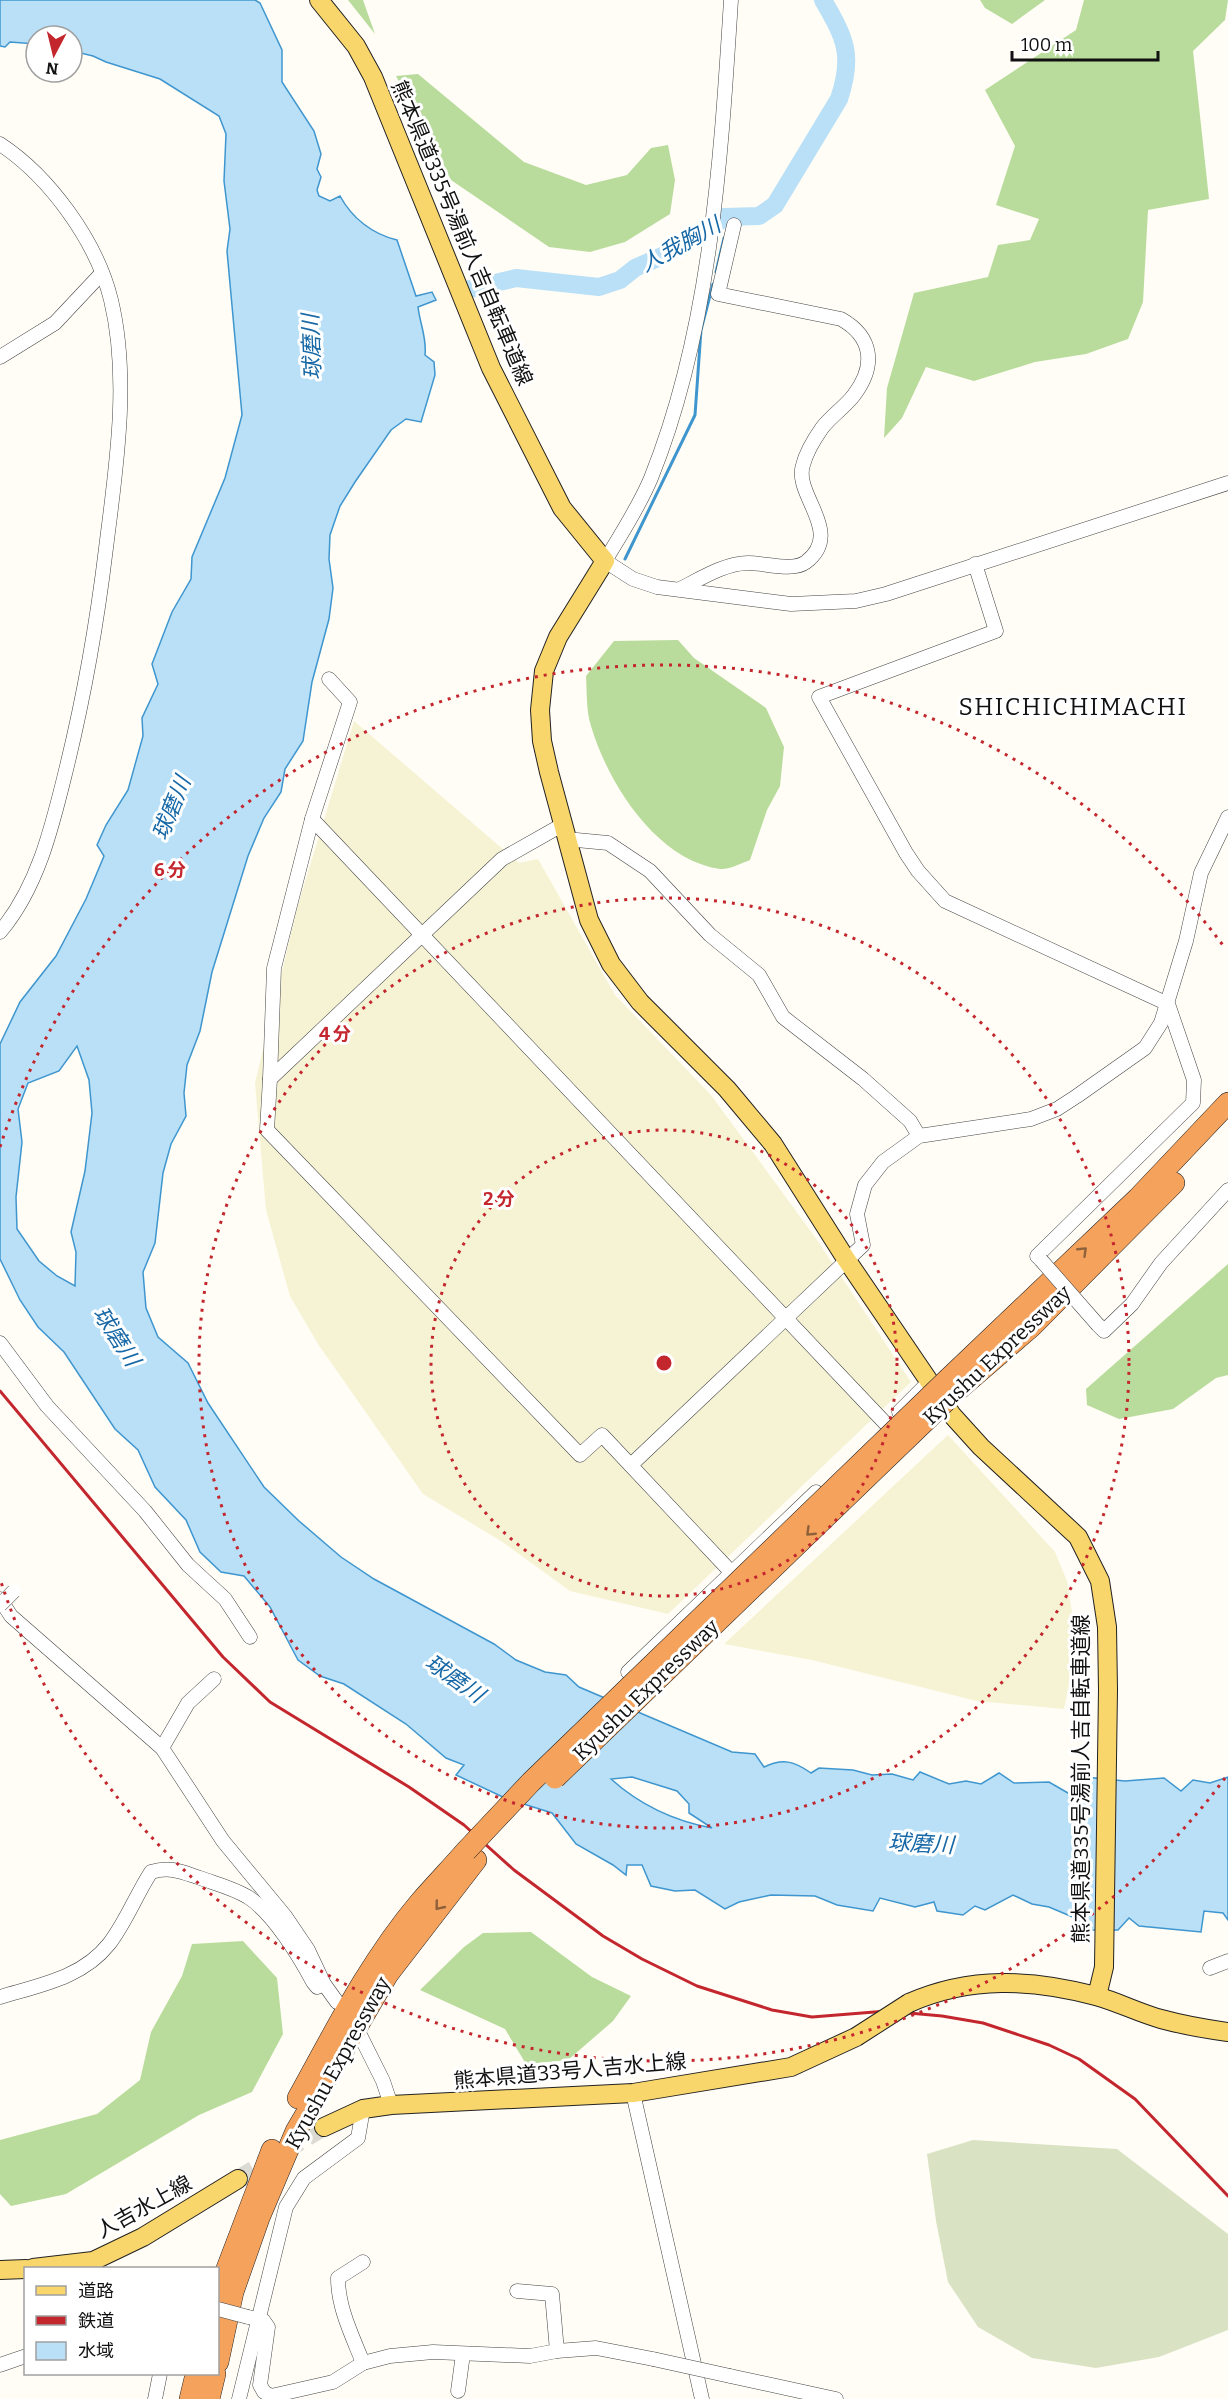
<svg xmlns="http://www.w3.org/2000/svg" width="1228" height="2399" font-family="Bitter,'Noto Sans JP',serif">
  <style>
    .farmland { fill: #f6f3d4 }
    .forest { fill: #b9dc9c }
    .cemetery { fill: #d9e3c4 }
    .water { fill: #b9e0f7; stroke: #3f96cf; stroke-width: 1.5; fill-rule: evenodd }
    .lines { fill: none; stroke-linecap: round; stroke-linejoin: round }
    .stream { stroke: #3f96cf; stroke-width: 3 }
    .river { stroke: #b9e0f7; stroke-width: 18 }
    .major-tunnel { stroke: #dbdad3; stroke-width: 18; stroke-dasharray: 18 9; stroke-linecap: butt }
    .minor-casing { stroke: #444; stroke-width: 15 }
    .major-casing { stroke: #222; stroke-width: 20 }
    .highway-casing { stroke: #222; stroke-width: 22 }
    .minor { stroke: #fff; stroke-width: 14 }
    .major { stroke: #f9d66b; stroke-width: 18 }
    .highway { stroke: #f5a25d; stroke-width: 21 }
    .rail { stroke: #c4262e; stroke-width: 3 }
    .minor-bridge-casing { stroke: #444; stroke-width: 15; stroke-linecap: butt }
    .major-bridge-casing { stroke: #222; stroke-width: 20; stroke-linecap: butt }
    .highway-bridge-casing { stroke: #222; stroke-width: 22; stroke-linecap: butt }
    .minor-bridge { stroke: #fff; stroke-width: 14 }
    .major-bridge { stroke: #f9d66b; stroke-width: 18 }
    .highway-bridge { stroke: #f5a25d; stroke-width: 21 }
    .oneway { stroke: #8e613b }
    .ring { fill: none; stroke: #c4262e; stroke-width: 3; stroke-dasharray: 3 6 }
    .labels { text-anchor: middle; stroke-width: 6; stroke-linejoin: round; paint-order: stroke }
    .street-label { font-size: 21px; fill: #111; stroke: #fff }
    .water-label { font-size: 22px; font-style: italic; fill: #1768a6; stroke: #fff }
    .quarter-label { font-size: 24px; letter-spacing: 1.5px; fill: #111; stroke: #fff }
    .centre { fill: #c4262e; stroke: #fff; stroke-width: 3 }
    .ring-label { font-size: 18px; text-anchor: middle; font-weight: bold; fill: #c4262e; stroke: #fff; stroke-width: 6; stroke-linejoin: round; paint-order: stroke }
  </style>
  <rect width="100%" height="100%" fill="#fffdf5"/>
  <g class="farmland">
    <polygon points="354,721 519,863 538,859 615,995 711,1095 815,1237 911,1382 668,1614 570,1591 501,1541 423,1494 318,1344 290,1296 266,1210 255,1083 298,905"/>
    <polygon points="948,1435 1055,1552 1067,1581 1077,1644 1064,1709 977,1701 812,1660 724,1644"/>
  </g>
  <g class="forest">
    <polygon points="348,0 363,0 375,34"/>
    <polygon points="980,0 1045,0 1012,24 985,8"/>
    <polygon points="1084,0 1228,0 1225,20 1193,51 1209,199 1148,210 1143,302 1128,339 1086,354 1035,362 974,381 926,367 902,418 884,438 887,388 914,293 988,277 998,245 1030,240 1039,219 996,205 1015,146 985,90 1076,30"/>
    <polygon points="418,74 524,162 586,185 627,175 651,148 668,145 675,180 670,214 625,242 590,252 549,247 451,180 396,76"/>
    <path d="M 678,640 L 694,658 L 766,708 L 784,747 L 780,786 L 767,810 L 750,860 C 742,863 729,870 720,869 C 656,860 608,783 591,726 C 586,711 587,692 586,676 L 614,641 Z"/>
    <polygon points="1228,1264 1228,1375 1216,1378 1173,1409 1119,1419 1087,1405 1086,1389"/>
    <polygon points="531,1932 592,1977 631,1996 613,2021 568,2060 526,2064 505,2029 420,1990 464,1947 483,1933"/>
    <polygon points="243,1941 277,1978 283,2034 252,2092 199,2115 66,2194 11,2206 0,2194 0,2140 97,2114 140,2080 151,2032 182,1976 192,1944"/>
  </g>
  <polygon class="cemetery" points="973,2140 1117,2149 1228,2234 1228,2330 1159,2357 1096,2368 1032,2358 978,2327 948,2282 936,2221 927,2154"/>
  <path class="water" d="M 0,0 L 255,0 L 260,3 L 282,50 L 282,82 L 314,131 L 321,154 L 317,169 L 321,177 L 317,190 L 319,196 L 330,201 L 340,196 C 352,218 372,234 397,240 L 416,296 L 432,292 L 436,300 L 418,307 C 420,324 427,338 425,355 L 434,362 L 435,375 L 421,422 L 406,419 L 391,430 L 355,482 L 340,506 L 330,535 L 329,559 L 333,588 L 329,619 L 312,682 L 303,741 L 285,769 L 281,792 L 264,818 L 248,856 L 212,972 L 200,1031 L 187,1065 L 184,1093 L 186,1116 L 171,1144 L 163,1173 L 155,1243 L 143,1272 L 146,1308 L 158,1337 L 188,1363 L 208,1403 L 264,1487 L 299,1521 L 341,1557 L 374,1579 L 494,1644 L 516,1660 L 545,1672 L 566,1675 L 579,1687 L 732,1752 L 755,1754 L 764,1767 C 783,1758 794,1761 811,1773 L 819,1768 L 853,1770 L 872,1775 L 892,1774 L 913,1780 L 920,1772 L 949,1784 L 966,1781 L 981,1784 L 999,1773 L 1014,1783 L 1049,1782 L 1068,1793 L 1079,1786 L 1074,1776 L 1125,1781 L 1164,1778 L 1181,1791 L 1193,1780 L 1210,1783 L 1228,1777 L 1228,1920 L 1223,1913 L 1204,1911 L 1201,1932 L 1139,1926 L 1129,1918 L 1118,1930 L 1090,1930 L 1075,1918 L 1049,1907 L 1032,1904 L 1013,1895 L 985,1910 L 975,1906 L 963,1915 L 937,1911 L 934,1902 L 915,1907 L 880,1898 L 873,1911 L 837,1905 L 815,1896 L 771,1895 L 739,1902 L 725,1909 L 695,1890 L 675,1891 L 651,1886 L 642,1865 L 627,1865 L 626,1875 L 613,1865 L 576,1844 L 552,1813 L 505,1798 L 456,1775 L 464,1765 L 446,1758 L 406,1724 L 344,1684 L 320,1676 L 298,1660 L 270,1607 L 244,1576 L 221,1572 L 200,1552 L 186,1520 L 155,1487 L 138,1450 L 115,1429 L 64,1352 L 38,1327 L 20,1300 L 0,1259 L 0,1044 L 20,1002 L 56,956 L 86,899 L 104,856 L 97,845 L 106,825 L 128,790 L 143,736 L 142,718 L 158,684 L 152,664 L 172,612 L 191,579 L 192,557 L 225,478 L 242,415 L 227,251 L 230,229 L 224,181 L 226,134 L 219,116 L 160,79 L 106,62 L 93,56 L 72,51 L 72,36 L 36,36 L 36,44 L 10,42 L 5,47 L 0,46 ZM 77,1046 L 89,1080 L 92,1113 L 85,1171 L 71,1232 L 76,1252 L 75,1286 L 57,1276 L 39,1261 L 17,1229 L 16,1197 L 22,1142 L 18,1109 L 28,1083 L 59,1071 ZM 632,1777 L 677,1791 L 689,1804 L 689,1813 L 712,1828 C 674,1821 640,1805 611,1779 Z"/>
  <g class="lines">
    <g class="stream">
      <polyline points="716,272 724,238"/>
      <polyline points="625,559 695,415 701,330 713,284"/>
    </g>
    <path class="river" d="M 466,290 L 516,278 L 599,287 L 620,280 L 635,268 L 669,253 L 691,237 L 708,231 L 724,217 L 759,216 L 775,205 L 839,99 C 854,55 845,38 823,0"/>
    <polyline class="major-tunnel" points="238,2179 324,2127"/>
    <g class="minor-casing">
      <g id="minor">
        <path d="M 731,0 C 721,158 711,329 651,478 C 639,507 621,534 605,561 L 633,579 L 657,587 L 791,604 L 856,601 L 886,594 L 1228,483"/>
        <path d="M 0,144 C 50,177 97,242 111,300 C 130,379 116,468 106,548 C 97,623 84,697 66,770 C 52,827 38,887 0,932"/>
        <polyline points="0,357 55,323 102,273"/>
        <polyline points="975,564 996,631 819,697 906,853 918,871 945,901 1168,1004 1194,1080 1193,1103 1037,1256 1041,1260"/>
        <path d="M 680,589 C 700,579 725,563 748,563 C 765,563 793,572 806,562 C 845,532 793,495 803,465 C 806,453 815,438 822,428 C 831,416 845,407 854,395 C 876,366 873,337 841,319 L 718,294 L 734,225"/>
        <polyline points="312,819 887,1425"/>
        <polyline points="562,825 502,859 270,1079 267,1130 580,1455 602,1435 731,1572"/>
        <polyline points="566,839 608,843 650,871 710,935 759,975 783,1017 863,1079 910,1121 919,1136"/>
        <polyline points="270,1079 274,968 312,819 350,702 329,679"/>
        <polyline points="1098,1325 1104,1331 1132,1304 1161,1263 1228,1190"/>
        <polyline points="0,1343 47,1406 145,1511 188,1565 225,1599 250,1637"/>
        <polyline points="899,1412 929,1382"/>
        <polyline points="632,1464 863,1245 857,1214 865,1185 883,1162 919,1136 1031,1119 1057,1109 1077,1096 1145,1048 1161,1023 1186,941 1201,873 1228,817"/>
        <polyline points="0,1599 11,1616 162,1748 223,1841 285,1916 308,1950 324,1984 337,2002"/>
        <polyline points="628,1672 816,1492"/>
        <polyline points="162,1748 188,1703 214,1679"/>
        <polyline points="1210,1968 1228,1961"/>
        <path d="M 0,1997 C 40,1985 82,1978 109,1944 C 126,1922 136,1895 151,1872 C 170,1866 182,1872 200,1878 C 217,1884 233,1888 248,1897 C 273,1913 299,1956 313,1982 L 317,1987 L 324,1984"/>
        <polyline points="360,2035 383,2081 391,2105"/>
        <polyline points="633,2093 702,2399"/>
        <path d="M 363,2262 L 338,2278 C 338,2308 352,2335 363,2363"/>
        <polyline points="517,2291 552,2294 557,2351"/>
        <polyline points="248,2317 263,2320 268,2327 260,2385 264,2392 271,2396 333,2382 363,2363 390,2356 433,2352 530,2356 557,2351 596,2348 653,2359"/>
        <polyline points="0,2365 26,2356"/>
        <polyline points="730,2376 836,2399"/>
        <polyline points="458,2391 463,2354"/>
        <polyline points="155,2399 160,2374"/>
        <polyline points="239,2399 286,2207 304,2178 358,2138 363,2109"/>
      </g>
    </g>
    <g class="major-casing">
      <g id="major">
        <polyline points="319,0 356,46 373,77 491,368 562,508 605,561 558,637 544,671 540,710 542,741 549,772 589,920 611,964 640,1002 727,1089 773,1144 846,1259 952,1415 981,1447 1078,1537 1100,1581 1107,1627 1108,1690 1104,1967 1097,1996"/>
        <path d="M 909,2003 C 970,1976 1032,1979 1096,1996 C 1118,2002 1139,2013 1161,2019 C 1183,2025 1205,2029 1228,2032"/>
        <polyline points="324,2127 363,2109 391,2105 633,2093 791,2067 856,2037"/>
        <polyline points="33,2268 93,2261 143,2237 238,2179"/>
        <polyline points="0,2270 26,2269"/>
      </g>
    </g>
    <g class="highway-casing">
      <g id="highway">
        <polyline points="949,1378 1138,1198 1228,1103"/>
        <polyline points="959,1389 1031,1327 1174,1183"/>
        <path d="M 298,2098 C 335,2031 370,1961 420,1902 C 435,1885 451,1868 466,1851"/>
        <polyline points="218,2292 272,2150"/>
        <polyline points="218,2362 233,2292 259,2218 296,2131 388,1974 476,1860"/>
        <polyline points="190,2399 196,2374"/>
        <polyline points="209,2399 215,2374"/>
      </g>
    </g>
    <use href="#minor" class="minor"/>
    <use href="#major" class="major"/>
    <use href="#highway" class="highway"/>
    <polyline class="rail" points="0,1391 223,1657 270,1702 409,1787 464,1825 514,1870 603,1936 642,1959 697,1986 772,2010 812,2017 887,2011 942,2016 983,2023 1049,2045 1079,2059 1135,2099 1228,2196"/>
    <g class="minor-bridge-casing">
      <g id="minor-bridge">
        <polyline points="1041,1260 1098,1325"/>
        <polyline points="0,1605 14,1591"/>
        <polyline points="218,2309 248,2317"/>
        <polyline points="653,2359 730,2376"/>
      </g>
    </g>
    <g class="major-bridge-casing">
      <polyline id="major-bridge" points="856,2037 909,2003"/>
    </g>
    <g class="highway-bridge-casing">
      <g id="highway-bridge">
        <polyline points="555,1778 947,1400"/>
        <polyline points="466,1851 531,1782 949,1378"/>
      </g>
    </g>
    <use href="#minor-bridge" class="minor-bridge"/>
    <use href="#major-bridge" class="major-bridge"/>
    <use href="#highway-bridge" class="highway-bridge"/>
  </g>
  <defs><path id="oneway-chevron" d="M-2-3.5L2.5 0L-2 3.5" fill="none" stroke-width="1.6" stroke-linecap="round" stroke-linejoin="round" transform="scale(1.5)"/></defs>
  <g class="oneway">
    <use href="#oneway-chevron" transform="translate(1083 1251) rotate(-44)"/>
    <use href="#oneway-chevron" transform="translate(810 1532) rotate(136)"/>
    <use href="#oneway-chevron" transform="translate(439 1906) rotate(129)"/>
  </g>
  <g class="ring">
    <circle cx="664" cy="1363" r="233"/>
    <circle cx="664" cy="1363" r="465"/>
    <path d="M1225 1778A698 698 0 0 1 0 1579M0 1147A698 698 0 0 1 1225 948"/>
  </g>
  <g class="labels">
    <g class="street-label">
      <text transform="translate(462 233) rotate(67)" y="7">熊本県道335号湯前人吉自転車道線</text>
      <text transform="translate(997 1355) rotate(-43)" y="7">Kyushu Expressway</text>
      <text transform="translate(646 1690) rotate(-44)" y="7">Kyushu Expressway</text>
      <text transform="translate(1081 1779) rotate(-90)" y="7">熊本県道335号湯前人吉自転車道線</text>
      <text transform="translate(338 2063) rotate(-61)" y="7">Kyushu Expressway</text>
      <text transform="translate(570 2071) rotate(-5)" y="7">熊本県道33号人吉水上線</text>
      <text transform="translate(144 2207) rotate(-29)" y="7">人吉水上線</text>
    </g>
    <g class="water-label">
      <text transform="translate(680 244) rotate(-29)" y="8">人我胸川</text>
      <text transform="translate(311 347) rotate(-92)" y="8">球磨川</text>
      <text transform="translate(171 808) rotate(-68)" y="8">球磨川</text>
      <text transform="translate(117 1336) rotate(57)" y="8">球磨川</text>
      <text transform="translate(455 1678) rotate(35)" y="8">球磨川</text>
      <text transform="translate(921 1843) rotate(3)" y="8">球磨川</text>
    </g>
    <g class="quarter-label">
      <text x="1073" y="715">SHICHICHIMACHI</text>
    </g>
  </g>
  <circle cx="664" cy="1363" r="9" class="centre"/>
  <g class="ring-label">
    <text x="170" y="876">6 分</text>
    <text x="335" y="1040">4 分</text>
    <text x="499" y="1205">2 分</text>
  </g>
  <rect x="24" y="2267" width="195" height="108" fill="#ffffff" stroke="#a0a0a0" stroke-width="1.5"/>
  <rect x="36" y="2286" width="30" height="9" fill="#f9d66b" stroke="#a0a0a0" stroke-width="1.5"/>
  <text x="78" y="2297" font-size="18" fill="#111111">道路</text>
  <rect x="36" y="2316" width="30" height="9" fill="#c4262e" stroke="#a0a0a0" stroke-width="1.5"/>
  <text x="78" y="2327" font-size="18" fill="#111111">鉄道</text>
  <rect x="36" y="2342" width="30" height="18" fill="#b9e0f7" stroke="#a0a0a0" stroke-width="1.5"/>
  <text x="78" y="2357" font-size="18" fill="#111111">水域</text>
  <g transform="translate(54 54) rotate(187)"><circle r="28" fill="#ffffff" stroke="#a0a0a0" stroke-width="1.5"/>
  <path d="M0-4.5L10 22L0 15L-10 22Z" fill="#c4262e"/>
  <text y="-9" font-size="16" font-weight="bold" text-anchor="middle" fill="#111111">N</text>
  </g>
  <path d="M1012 51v9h146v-9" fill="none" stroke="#111111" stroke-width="3"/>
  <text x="1021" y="51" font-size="18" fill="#111111" stroke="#ffffff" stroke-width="4.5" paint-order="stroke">100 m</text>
</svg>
